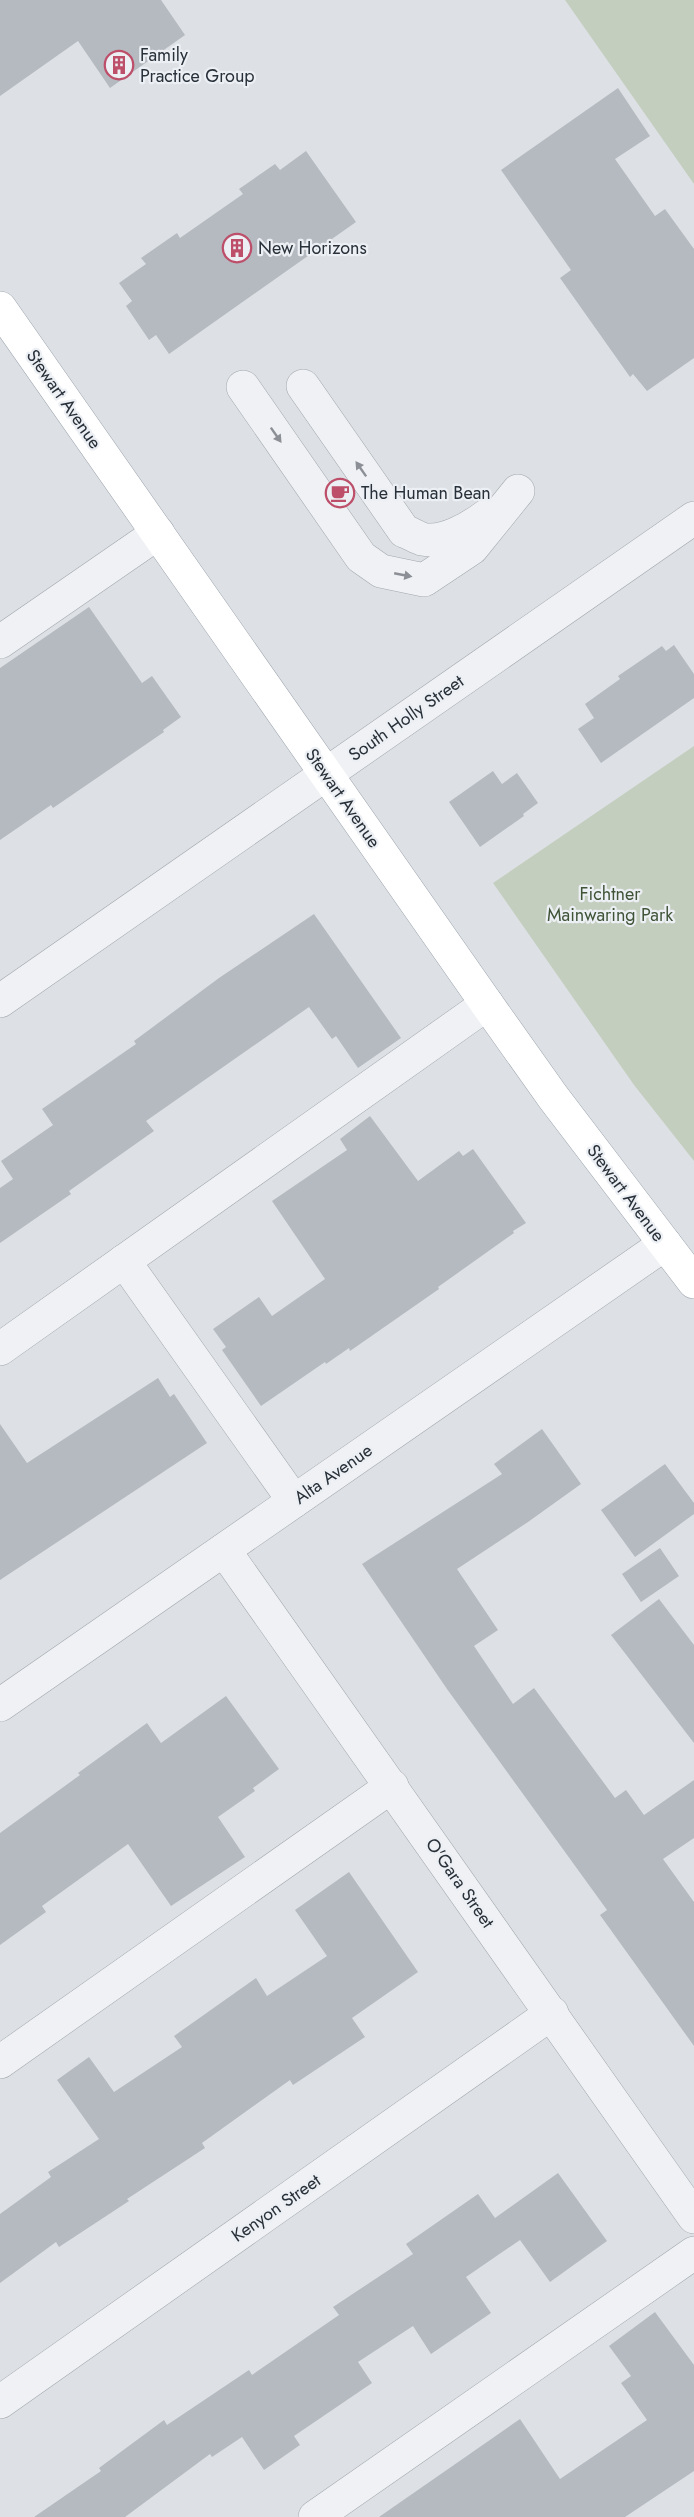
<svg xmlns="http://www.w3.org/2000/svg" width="694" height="2517" font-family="Jost,sans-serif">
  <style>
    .green { fill: #c4cebf }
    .building { fill: #b5bac1 }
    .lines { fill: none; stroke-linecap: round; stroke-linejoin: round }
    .minor-casing { stroke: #a3a8ae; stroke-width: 34 }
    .major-casing { stroke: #9ea6af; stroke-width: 34 }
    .minor { stroke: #eff1f4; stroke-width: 33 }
    .major { stroke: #fff; stroke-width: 33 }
    .oneway { fill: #8c9096 }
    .labels { text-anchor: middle; stroke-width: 4.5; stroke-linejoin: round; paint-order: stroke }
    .poi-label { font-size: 18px; fill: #283039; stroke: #eceff3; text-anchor: start }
    .street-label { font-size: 18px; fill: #283039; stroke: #eceff3 }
    .park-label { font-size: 18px; fill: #3f5337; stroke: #eceff3 }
  </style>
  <rect width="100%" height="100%" fill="#dde1e5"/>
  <g class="green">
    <polygon points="565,0 694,0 694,184"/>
    <polygon points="694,746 694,1161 634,1085 493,883"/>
  </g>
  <g class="building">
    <polygon points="0,0 161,0 185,35 110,88 78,41 0,96"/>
    <polygon points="618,88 650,136 615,159 655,216 665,209 694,249 694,358 647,391 633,374 630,377 560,278 571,270 501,170"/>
    <polygon points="306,151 356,222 169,354 156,335 149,340 126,306 132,301 119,283 146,264 141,258 177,233 180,238 243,194 239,189 275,164 280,170"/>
    <polygon points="89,607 142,683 152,676 181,717 163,730 164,732 53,808 51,805 0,840 0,668"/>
    <polygon points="674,645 694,674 694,698 601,763 578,729 594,718 585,704 620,679 618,676 662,646 666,651"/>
    <polygon points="493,771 502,784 517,773 538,803 523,814 524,816 480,847 449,802"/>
    <polygon points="314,914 401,1038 358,1068 336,1036 332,1039 309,1007 146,1121 154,1131 69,1191 71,1194 0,1243 0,1188 13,1179 1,1161 53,1125 42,1109 136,1044 134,1041 219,978"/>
    <polygon points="370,1116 418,1181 459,1151 463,1156 473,1149 526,1223 513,1231 514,1233 438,1287 439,1289 350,1351 349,1348 326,1364 325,1362 261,1406 222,1350 226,1347 213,1329 259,1297 272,1316 325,1279 272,1201 347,1150 340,1139"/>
    <polygon points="158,1378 170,1397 174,1394 207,1443 0,1580 0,1424 27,1463"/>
    <polygon points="542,1429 581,1484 528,1522 457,1569 498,1630 474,1646 513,1704 534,1688 615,1798 626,1790 644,1815 694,1780 694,1838 663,1859 694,1902 694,2046 600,1915 607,1910 447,1689 362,1564 502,1474 494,1464"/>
    <polygon points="665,1464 694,1503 694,1514 635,1557 601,1510"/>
    <polygon points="660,1548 679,1576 641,1602 622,1574"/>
    <polygon points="659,1599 694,1645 694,1743 611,1635"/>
    <polygon points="226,1696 279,1769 253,1788 255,1791 218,1817 245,1857 171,1906 128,1844 42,1906 46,1912 0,1945 0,1833 80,1775 78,1773 147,1723 161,1743"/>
    <polygon points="349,1872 418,1972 352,2018 365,2037 293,2085 290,2080 202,2143 205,2148 127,2199 129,2201 59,2247 56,2242 0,2283 0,2214 51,2177 48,2172 99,2139 57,2080 89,2057 114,2092 182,2047 174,2036 256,1978 267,1996 327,1956 295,1910"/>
    <polygon points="558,2173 607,2241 550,2282 520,2240 466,2277 491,2313 431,2354 413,2326 358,2362 372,2383 294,2436 300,2445 264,2470 242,2437 212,2457 210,2454 125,2517 34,2517 101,2471 99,2468 164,2420 167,2425 249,2370 252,2375 339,2315 333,2307 413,2254 406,2244 478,2194 495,2218"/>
    <polygon points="655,2312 694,2365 694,2471 625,2517 379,2517 520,2419 560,2479 647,2420 621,2383 631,2376 609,2346"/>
  </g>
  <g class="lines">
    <g class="minor-casing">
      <g id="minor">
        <path d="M 303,386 L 404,531 C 410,533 416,537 422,539 C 443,544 470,528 486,516"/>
        <polyline points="243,387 361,557 381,571 424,580 472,548 518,491"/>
        <polyline points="0,642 158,533"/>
        <polyline points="0,1001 694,518"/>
        <polyline points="124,1261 294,1501"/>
        <polyline points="0,1349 487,1004"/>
        <polyline points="224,1550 694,2217"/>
        <polyline points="0,1705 665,1244"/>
        <polyline points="0,2062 392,1786"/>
        <polyline points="0,2402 552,2013"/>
        <polyline points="315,2517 694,2253"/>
      </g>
    </g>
    <g class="major-casing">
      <polyline id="major" points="0,308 487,1004 553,1097 694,1282"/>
    </g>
    <use href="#minor" class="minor"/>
    <use href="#major" class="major"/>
  </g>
  <defs><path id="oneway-solid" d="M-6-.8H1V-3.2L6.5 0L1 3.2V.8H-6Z" transform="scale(1.5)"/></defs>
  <g class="oneway">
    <use href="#oneway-solid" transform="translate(276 435) rotate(55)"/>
    <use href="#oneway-solid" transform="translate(361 469) rotate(-125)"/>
    <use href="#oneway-solid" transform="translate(403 575) rotate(11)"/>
  </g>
  <defs>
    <g id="building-ring" transform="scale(1.5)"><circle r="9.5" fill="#eceff3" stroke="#bd4f6a" stroke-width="1.5"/><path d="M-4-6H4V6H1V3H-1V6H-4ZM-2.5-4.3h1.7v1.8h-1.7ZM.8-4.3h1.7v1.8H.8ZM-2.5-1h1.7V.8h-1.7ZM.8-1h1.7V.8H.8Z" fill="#bd4f6a"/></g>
    <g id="cafe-ring" transform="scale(1.5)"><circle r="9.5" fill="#eceff3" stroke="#bd4f6a" stroke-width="1.5"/><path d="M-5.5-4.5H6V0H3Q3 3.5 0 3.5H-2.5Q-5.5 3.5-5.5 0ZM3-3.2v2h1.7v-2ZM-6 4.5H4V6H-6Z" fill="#bd4f6a"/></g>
  </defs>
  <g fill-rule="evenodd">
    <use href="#building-ring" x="119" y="65"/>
    <use href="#building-ring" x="237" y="248"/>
    <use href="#cafe-ring" x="340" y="493"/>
  </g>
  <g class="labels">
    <g class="poi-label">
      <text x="140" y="61">Family<tspan x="140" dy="21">Practice Group</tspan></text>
      <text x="258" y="254">New Horizons</text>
      <text x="361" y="499">The Human Bean</text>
    </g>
    <g class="street-label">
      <text transform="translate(64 399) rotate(55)" y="6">Stewart Avenue</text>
      <text transform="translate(406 718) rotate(-35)" y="6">South Holly Street</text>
      <text transform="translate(343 798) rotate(55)" y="6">Stewart Avenue</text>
      <text transform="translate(626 1193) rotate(53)" y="6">Stewart Avenue</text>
      <text transform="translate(333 1474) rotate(-35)" y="6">Alta Avenue</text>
      <text transform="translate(460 1883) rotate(55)" y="6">O'Gara Street</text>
      <text transform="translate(276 2208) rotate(-35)" y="6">Kenyon Street</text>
    </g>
    <g class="park-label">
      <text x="610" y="900">Fichtner<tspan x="610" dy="21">Mainwaring Park</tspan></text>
    </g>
  </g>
</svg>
